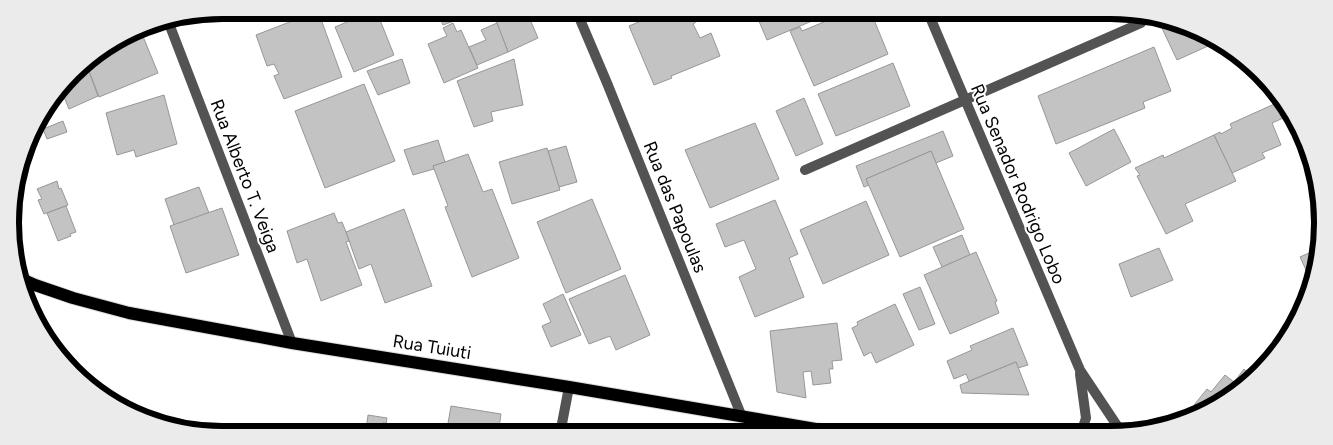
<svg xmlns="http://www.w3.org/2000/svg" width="1333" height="445" font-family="Figtree,sans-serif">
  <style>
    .building { fill: #c3c3c3; stroke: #979797 }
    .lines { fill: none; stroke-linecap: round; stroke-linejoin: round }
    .primary-casing { stroke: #dbdbdb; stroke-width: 14 }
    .minor { stroke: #535353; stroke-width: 10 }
    .tertiary { stroke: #535353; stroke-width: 10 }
    .primary { stroke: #000; stroke-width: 12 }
    .labels { text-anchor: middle; stroke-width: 4; stroke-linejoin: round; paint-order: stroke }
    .street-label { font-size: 18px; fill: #000; stroke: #fff }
    .rim { fill: none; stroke: #000; stroke-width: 6 }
  </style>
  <rect width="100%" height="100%" fill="#fff"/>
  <g class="building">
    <polygon points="376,10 394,55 354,72 335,27"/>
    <polygon points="437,10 459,10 462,18 443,25"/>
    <polygon points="492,10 526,10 538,38 508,52"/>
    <polygon points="668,10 691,10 696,22 693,24 700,38 711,33 720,56 671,76 672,78 654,85 629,26"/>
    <polygon points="780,10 816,10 819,18 767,40 758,19"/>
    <polygon points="853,10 870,10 888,54 814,86 790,31 800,27 802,31"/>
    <polygon points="318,11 342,77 284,99 274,76 279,74 274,64 267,66 256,35"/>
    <polygon points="1161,17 1165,17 1217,42 1177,60 1161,26 1165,24"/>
    <polygon points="453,23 457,32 461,30 478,68 444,83 428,44 447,36 443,28"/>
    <polygon points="497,23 508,52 477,65 469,47 486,40 481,30"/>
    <polygon points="142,34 158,73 99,97 85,61 101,51"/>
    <polygon points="1154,47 1171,91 1143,102 1145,108 1056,144 1038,96"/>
    <polygon points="402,59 410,83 378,95 367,71"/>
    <polygon points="514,59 523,105 491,112 493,121 474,127 457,81"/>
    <polygon points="85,61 98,96 69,109 61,90"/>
    <polygon points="893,63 910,106 836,136 818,94"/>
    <polygon points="364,84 395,161 325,188 295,111"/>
    <polygon points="164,95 177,144 136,157 134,150 117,155 106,113"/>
    <polygon points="804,98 823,144 796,156 776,111"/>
    <polygon points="1281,101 1292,114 1272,123 1281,145 1262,153 1265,158 1232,173 1214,135 1220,132 1221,134 1232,128 1230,124"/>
    <polygon points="63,121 67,132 47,139 43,129"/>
    <polygon points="755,123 779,179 710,208 685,150"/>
    <polygon points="1114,129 1131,162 1086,186 1069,153"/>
    <polygon points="943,131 953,156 936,163 931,151 866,179 869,185 864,187 856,166"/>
    <polygon points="1214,135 1236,181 1185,204 1193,221 1166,234 1137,176 1140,175 1135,168 1163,155 1164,158"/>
    <polygon points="438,140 445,162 433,166 434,169 413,175 404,150"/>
    <polygon points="566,146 577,182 559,187 548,151"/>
    <polygon points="547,148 560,190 512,204 499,162"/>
    <polygon points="931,151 964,229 900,257 866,179"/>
    <polygon points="468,154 483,192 492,189 519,258 472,277 445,207 448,206 433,166"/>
    <polygon points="57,181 59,189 61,188 68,205 44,214 38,200 42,199 37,189"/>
    <polygon points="199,187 209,213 174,225 165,199"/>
    <polygon points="592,199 621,269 566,293 537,222"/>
    <polygon points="775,200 798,254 789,258 804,297 755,317 739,277 756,269 744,240 725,247 716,224"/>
    <polygon points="866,201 889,255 823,284 800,230"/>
    <polygon points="66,206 76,232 70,234 71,236 58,241 47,213"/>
    <polygon points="222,208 239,255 186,273 170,226"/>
    <polygon points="404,209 432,286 385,303 371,264 359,269 346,232"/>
    <polygon points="334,213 338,223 342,222 346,232 349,241 346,242 362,285 321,301 307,259 297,263 287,231"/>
    <polygon points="962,235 970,255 942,267 933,247"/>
    <polygon points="1159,248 1173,280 1131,297 1119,264"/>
    <polygon points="1318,249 1316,277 1313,285 1300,257"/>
    <polygon points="976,252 997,301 995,302 999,313 950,334 924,275"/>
    <polygon points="625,275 650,335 616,350 610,336 589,344 569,299"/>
    <polygon points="920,287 935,324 919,330 903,294"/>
    <polygon points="563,294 581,335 551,347 542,326 551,322 543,304"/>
    <polygon points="895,304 914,345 876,363 871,352 864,356 852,328 858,325 857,322"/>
    <polygon points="837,323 842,360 832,361 833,369 829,369 831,383 813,385 811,371 803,372 806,398 777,392 770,331"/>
    <polygon points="1013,328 1028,365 1018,368 1016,362 969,381 966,374 954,379 947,361 972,350 970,346"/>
    <polygon points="1016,362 1029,395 962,393 960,385"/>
    <polygon points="1244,369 1254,378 1251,382 1204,413 1194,405 1207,389 1211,392 1225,375 1234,382"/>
    <polygon points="451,406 501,414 498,434 446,435"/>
    <polygon points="368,415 387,418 386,424 383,423 382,435 353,435 353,429 366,431"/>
    <polygon points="383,423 413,426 413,435 382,435"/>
  </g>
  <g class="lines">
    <g class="primary-casing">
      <polyline id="primary" points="17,277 35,285 73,298 129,313 292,343 569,387 845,434"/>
    </g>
    <g class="minor">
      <polyline points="576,10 607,83 742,417"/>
      <polyline points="168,21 292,343"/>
      <polyline points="805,170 1141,23"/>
      <polyline points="560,434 569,387"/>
    </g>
    <g class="tertiary">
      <polyline points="927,10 1080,370 1122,433"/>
      <polyline points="1080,374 1086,418 1081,433"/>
    </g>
    <use href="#primary" class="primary"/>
  </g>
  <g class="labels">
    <g class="street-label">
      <text transform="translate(245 176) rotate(69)" y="6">Rua Alberto T. Veiga</text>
      <text transform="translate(1018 184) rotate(67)" y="6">Rua Senador Rodrigo Lobo</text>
      <text transform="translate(675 207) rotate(68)" y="6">Rua das Papoulas</text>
      <text transform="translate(432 347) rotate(9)" y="6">Rua Tuiuti</text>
    </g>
  </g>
  <path d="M0 0H1333V445H0ZM222 19H1111A203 203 0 0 1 1314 222V223A203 203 0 0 1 1111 426H222A203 203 0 0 1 19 223V222A203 203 0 0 1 222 19Z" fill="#ebebeb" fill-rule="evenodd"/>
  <path class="rim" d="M222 19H1111A203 203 0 0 1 1314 222V223A203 203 0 0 1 1111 426H222A203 203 0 0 1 19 223V222A203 203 0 0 1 222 19Z"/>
</svg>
